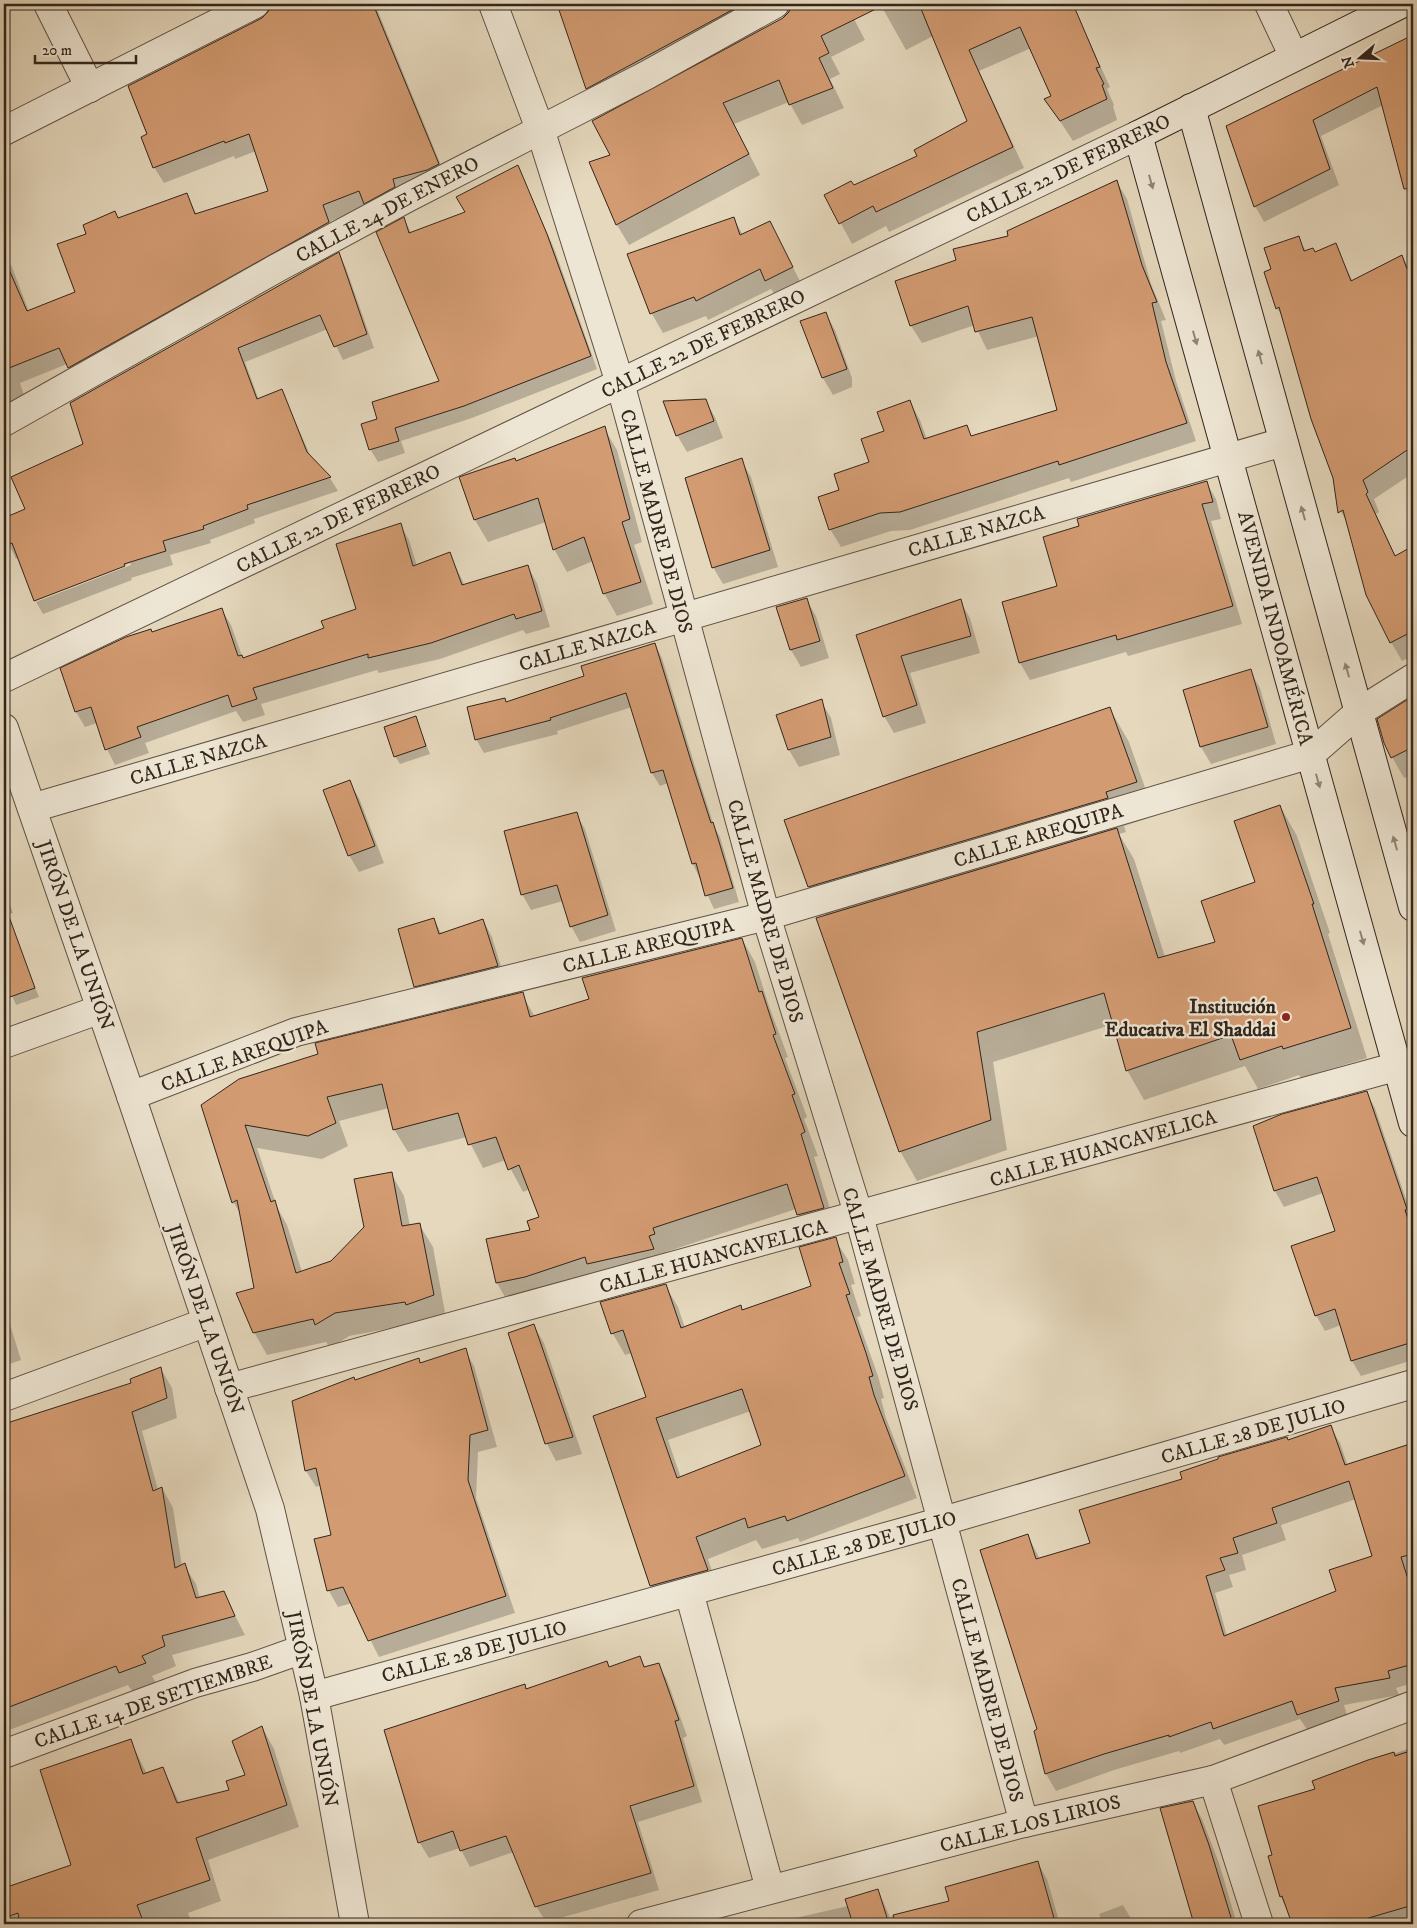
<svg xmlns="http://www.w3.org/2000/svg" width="1417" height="1928" font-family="'IM FELL DW Pica',serif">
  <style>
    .shadow { fill: #0003; fill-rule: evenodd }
    .building { fill: #d39b72; stroke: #32251c; fill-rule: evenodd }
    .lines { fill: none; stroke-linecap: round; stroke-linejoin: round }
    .street-casing { stroke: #5f5244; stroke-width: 30 }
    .secondary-casing { stroke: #32251c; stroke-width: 30 }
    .street { stroke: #eee6d4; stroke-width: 28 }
    .secondary { stroke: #eee6d4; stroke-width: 28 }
    .oneway { fill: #908678 }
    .poi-dot { fill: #8f2418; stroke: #eee6d4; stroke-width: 2 }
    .labels { text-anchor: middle; stroke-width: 4.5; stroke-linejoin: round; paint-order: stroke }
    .street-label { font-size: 20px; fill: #32251c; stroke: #eee6d4 }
    .poi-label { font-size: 20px; font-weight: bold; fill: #32251c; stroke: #eee6d4; text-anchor: end }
  </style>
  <rect width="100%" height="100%" fill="#e5d8bd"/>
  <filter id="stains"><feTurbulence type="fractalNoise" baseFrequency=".004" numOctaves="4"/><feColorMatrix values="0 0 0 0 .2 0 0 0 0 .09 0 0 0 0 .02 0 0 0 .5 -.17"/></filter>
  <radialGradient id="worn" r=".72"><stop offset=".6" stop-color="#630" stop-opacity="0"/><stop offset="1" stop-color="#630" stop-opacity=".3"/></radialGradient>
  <g class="shadow">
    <polygon points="270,4 375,4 447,180 331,221 337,239 78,383 67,364 20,383 24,395 13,400 14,405 4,410 4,253 12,267 29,312 76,292 87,234 118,219 186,194 197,215 270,192 256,151 235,159 234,156 164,183 154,167 149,135 269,13"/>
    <polygon points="558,4 846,4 865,40 831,57 840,74 830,79 844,108 802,125 789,102 734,124 760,175 629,245 617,225 591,162 612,155 783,19 790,9 787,9 599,109 587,88"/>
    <polygon points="888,4 1072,4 1110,87 1107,89 1114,105 1113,106 1117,120 1073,141 1046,100 1053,97 1031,48 979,71 1024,168 889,232 886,226 852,244 826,196 853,187 918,157 969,121 933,36 906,50 882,7"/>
    <polygon points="1413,38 1413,213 1383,105 1321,136 1339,185 1264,222 1255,206 1227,127"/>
    <polygon points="517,166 554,248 597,369 472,418 401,441 405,453 378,462 370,449 379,420 441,381 404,219 412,234 467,213"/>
    <polygon points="1117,182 1127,199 1151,284 1166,320 1161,321 1176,381 1196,441 1071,482 1069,478 910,530 891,531 841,547 830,529 841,491 871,463 886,432 910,402 920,420 927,439 966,427 972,437 1059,411 1039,336 987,350 975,325 922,343 911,326 896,282 957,261"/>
    <polygon points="733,218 743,235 780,242 803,287 778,300 771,289 708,320 706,316 663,333 652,314 629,254"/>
    <polygon points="1298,238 1306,251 1315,253 1335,245 1353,282 1402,256 1409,269 1413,268 1413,473 1374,499 1379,512 1376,514 1396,557 1413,548 1413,656 1402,661 1391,642 1348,524 1341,512 1335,478 1283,318 1277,308 1272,270"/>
    <polygon points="339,254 346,268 374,348 343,360 328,329 245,362 259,400 281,390 311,457 330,478 338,491 254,519 255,523 210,540 211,543 170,555 173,565 131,578 132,580 43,614 36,602 131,565 130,563 35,601 19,557 16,559 4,534 4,519 27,509 85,445"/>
    <polygon points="825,313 835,330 852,378 852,387 833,395 823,378 802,322"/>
    <polygon points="705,400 715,417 723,438 687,452 677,435"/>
    <polygon points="604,428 617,450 642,542 634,545 653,604 617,616 604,593 593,561 567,572 554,549 546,522 488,542 475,520 461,478 516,462"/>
    <polygon points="741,460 751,477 778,567 723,584 713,567"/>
    <polygon points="1206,482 1216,499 1221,519 1211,521 1242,624 1128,656 1126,652 1030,680 1020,663 1004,603 1059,587 1080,527"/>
    <polygon points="400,524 409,540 417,566 449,553 465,586 528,567 537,583 550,627 526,634 523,630 440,659 379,673 377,670 261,704 265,715 243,722 236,711 145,743 149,753 115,765 107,749 97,723 85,727 76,712 62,669 222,610 231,625 243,659 325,629 358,610"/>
    <polygon points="806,599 816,616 829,658 801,667 791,650 778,608"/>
    <polygon points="960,601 970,618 980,653 910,673 926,723 894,733 884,716 857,636"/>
    <polygon points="655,644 662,658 698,776 714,826 720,837 739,902 714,909 693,864 668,783 660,786 652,773 632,707 557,731 558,734 484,753 476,739 507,704 585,677"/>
    <polygon points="1250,671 1260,688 1276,744 1211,764 1201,747"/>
    <polygon points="1413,698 1413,783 1409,776 1404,778 1392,757 1378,720"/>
    <polygon points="821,701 831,718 840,755 799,767 789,750 778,715"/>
    <polygon points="1110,709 1129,742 1155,816 1124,826 1126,832 1119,834 1134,859 1165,957 1217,942 1257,883 1280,806 1297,836 1330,933 1328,934 1367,1058 1301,1078 1299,1075 1258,1089 1245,1066 1144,1100 1127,1070 1114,1024 993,1062 1007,1150 917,1181 900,1151 826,916 809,887 786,820"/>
    <polygon points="415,717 430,754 400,764 395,756"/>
    <polygon points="349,782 359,798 384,863 359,872 349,855"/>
    <polygon points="576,814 585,829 616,931 580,942 571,926 563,901 531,910 522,894"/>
    <polygon points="4,888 13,913 6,915 39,997 16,1005 4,977"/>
    <polygon points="434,919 442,935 483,920 492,937 506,983 425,1003 416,986"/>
    <polygon points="742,939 755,962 769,1006 788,1057 785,1058 807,1117 804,1119 818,1156 814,1157 837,1231 811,1238 796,1209 666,1252 667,1257 510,1306 497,1283 541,1218 530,1189 523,1192 506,1160 483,1168 467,1137 408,1152 394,1129 389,1108 339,1121 348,1146 322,1159 257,1148 277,1207 287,1225 302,1272 332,1262 365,1228 391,1173 404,1196 410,1226 419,1224 433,1247 446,1318 349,1336 330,1348 326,1342 267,1355 254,1332 256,1289 242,1217 234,1203 203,1105 522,994 535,1017 591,1000"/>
    <polygon points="1366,1092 1375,1108 1413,1220 1413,1360 1361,1376 1352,1361 1341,1325 1325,1331 1316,1315 1336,1232 1323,1193 1284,1207 1275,1191 1254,1126"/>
    <path d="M 835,1239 L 848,1260 L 855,1284 L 851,1285 L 861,1316 L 857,1317 L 878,1376 L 884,1398 L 881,1399 L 886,1418 L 917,1498 L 800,1542 L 798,1538 L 762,1549 L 756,1540 L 708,1559 L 719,1592 L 664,1607 L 651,1586 L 594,1416 L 647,1398 L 632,1353 L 625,1355 L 613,1334 L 602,1303 L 665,1285 L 678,1307 L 685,1328 L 740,1307 L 743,1311 L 812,1287 ZM 751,1411 L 763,1446 L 681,1478 L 668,1440 Z"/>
    <polygon points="4,1305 21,1360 4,1366"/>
    <polygon points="534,1326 544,1343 582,1454 556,1461 547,1444"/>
    <polygon points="465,1350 474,1366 497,1447 478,1452 476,1498 515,1613 379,1657 352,1603 338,1607 329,1591 333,1536 321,1485 316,1487 306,1471 294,1402"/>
    <polygon points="161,1369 172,1388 177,1418 142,1431 158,1490 162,1488 173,1508 182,1566 184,1565 196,1584 200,1599 223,1592 245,1635 172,1655 176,1666 152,1676 156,1683 132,1691 128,1685 4,1732 4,1620 81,1580 4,1600 4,1431 44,1412 132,1383"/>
    <path d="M 1330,1426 L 1340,1443 L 1348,1466 L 1413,1445 L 1413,1683 L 1396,1688 L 1399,1695 L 1344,1705 L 1348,1719 L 1308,1731 L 1300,1719 L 1224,1745 L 1220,1739 L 1180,1753 L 1179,1751 L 1114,1770 L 1056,1791 L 1046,1774 L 1035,1731 L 1039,1730 L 1028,1536 L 1040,1559 L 1092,1543 L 1183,1480 ZM 1356,1499 L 1374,1557 L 1338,1592 L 1227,1636 L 1215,1593 L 1233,1587 L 1229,1575 L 1246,1570 L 1242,1555 L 1286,1540 L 1281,1525 Z"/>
    <polygon points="640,1658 646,1668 658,1664 667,1680 687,1736 683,1738 702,1802 638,1822 659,1890 546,1922 536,1906 514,1852 470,1867 460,1848 429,1858 419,1842 524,1686 527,1690 607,1663 610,1668"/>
    <polygon points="262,1727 274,1749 299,1827 208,1860 221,1901 188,1913 192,1924 6,1924 4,1921 4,1889 73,1866 130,1740 147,1774 163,1769 180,1804 230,1791 246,1775"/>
    <polygon points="1413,1747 1413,1924 1293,1924 1281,1897 1274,1856 1316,1790 1314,1782"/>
    <polygon points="1192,1802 1202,1819 1219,1863 1237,1924 1181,1924 1194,1920"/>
    <polygon points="1037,1862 1047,1879 1060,1924 769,1924 848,1906 878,1890 890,1917 950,1902"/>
    <polygon points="1123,1905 1134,1924 1103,1924 1099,1914"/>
  </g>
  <g class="building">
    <polygon points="270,4 373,4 439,164 427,170 393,179 395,187 364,204 359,191 323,205 329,222 68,368 59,348 4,370 4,258 27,311 75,292 57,244 86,234 83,225 115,211 118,218 187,193 195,214 268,191 249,134 225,143 224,141 153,168 141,137 147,134 128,86 262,18 268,12"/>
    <polygon points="557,4 743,4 586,89"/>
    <polygon points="791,4 886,4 821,36 829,53 819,58 833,88 789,105 779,80 723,103 749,154 616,225 589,162 610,155 592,121 783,18 789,12"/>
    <polygon points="919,4 1073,4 1100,67 1096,68 1104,84 1102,85 1107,99 1060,121 1044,99 1051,96 1020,27 969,50 1013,147 876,212 873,206 839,224 824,195 851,181 854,185 917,156 914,150 967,121"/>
    <polygon points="1413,35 1413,188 1404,189 1377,87 1313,120 1330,169 1254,207 1226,126"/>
    <polygon points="518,165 547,234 591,356 464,406 395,428 399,441 369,450 361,424 377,419 372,402 439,381 376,232 404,217 409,233 465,212 456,197"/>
    <polygon points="1117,180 1142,265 1157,302 1152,303 1166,362 1187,423 1059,465 1058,461 900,512 880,513 829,530 818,497 839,490 834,474 869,462 861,439 884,431 877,412 910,400 924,439 967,425 971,436 1057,410 1032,317 975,332 968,306 910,326 895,281 956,260 953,249 1008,236 1007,231"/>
    <polygon points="734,217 740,235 770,221 793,267 765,281 760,269 696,301 694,297 650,314 627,254"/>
    <polygon points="1299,236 1304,251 1313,248 1315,252 1336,243 1351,281 1402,255 1407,269 1413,267 1413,446 1363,480 1368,492 1366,494 1395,556 1413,546 1413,631 1390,643 1366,595 1343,510 1338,513 1333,478 1311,419 1279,307 1276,309 1264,272 1271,269 1264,248"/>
    <polygon points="339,252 367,334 334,347 320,315 238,348 257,399 282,389 307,452 331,477 247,505 248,509 203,526 204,529 163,541 166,551 124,564 125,566 34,601 12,543 4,547 4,518 25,509 11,477 83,444 70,403"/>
    <polygon points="826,312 847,369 822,378 800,321"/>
    <polygon points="706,399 714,421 676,436 663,401"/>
    <polygon points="605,426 630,519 622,522 641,582 603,594 584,537 553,550 538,498 474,520 459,477 515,458 516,461"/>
    <polygon points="742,458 770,550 712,568 685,478"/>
    <polygon points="1207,481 1213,502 1202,504 1233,606 1117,640 1116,635 1019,663 1002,602 1057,586 1043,537 1079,526 1077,519"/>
    <polygon points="401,523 413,566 450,552 462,585 528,565 542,611 516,619 514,614 431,643 368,658 368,654 253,688 257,699 232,707 228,695 137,727 141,737 105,750 91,707 75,712 60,668 126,637 151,629 152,632 222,608 238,656 242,655 243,658 324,628 321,621 356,609 336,544"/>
    <polygon points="807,598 820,641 790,650 776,607"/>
    <polygon points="961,599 971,636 901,656 917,705 883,717 856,635"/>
    <polygon points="655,643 691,761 711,823 713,822 733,888 705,896 696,863 692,864 663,770 651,773 626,693 550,718 551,720 475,740 467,707 505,698 506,702 584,676 581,666"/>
    <polygon points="1251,669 1268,727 1200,747 1183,690"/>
    <polygon points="1413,696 1413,747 1391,758 1384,743 1377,719"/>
    <polygon points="822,699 831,737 788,750 776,715"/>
    <polygon points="1110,707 1137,782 1106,792 1108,798 808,887 784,820"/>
    <polygon points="416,716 426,746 394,757 384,727"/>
    <polygon points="350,780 375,846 348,856 323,790"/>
    <polygon points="1280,805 1314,904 1312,904 1351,1028 1283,1049 1282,1046 1240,1060 1231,1035 1126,1071 1104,993 977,1032 991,1120 899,1152 816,918 1117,828 1158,958 1215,942 1201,901 1255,882 1234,821"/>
    <polygon points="577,812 608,915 570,927 557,885 521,895 504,831"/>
    <polygon points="7,911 35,988 10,997 4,981 4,912"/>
    <polygon points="434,918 439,934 483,919 498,966 414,987 398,929"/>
    <polygon points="742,938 759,992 762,991 776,1034 773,1035 795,1094 792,1095 805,1132 801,1134 824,1208 797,1215 787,1184 653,1228 655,1234 649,1236 654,1249 587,1264 585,1257 525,1277 496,1283 486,1239 530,1230 527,1221 539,1217 519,1165 508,1170 496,1137 468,1145 458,1113 393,1130 382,1084 327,1097 336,1123 308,1136 245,1125 271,1202 275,1200 296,1273 331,1261 364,1227 354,1179 392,1172 402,1226 420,1223 434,1295 406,1305 405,1302 335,1313 315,1325 313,1319 253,1333 236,1293 254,1288 237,1200 232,1203 201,1105 239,1079 318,1054 315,1043 523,992 530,1017 589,999 582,978"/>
    <polygon points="1367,1091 1407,1209 1405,1210 1413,1234 1413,1342 1351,1361 1335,1309 1315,1316 1291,1246 1335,1231 1317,1177 1274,1191 1253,1126 1282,1114"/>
    <path d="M 836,1237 L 843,1262 L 839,1263 L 850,1294 L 846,1295 L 866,1353 L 873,1376 L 869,1377 L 874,1395 L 905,1476 L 787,1521 L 785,1516 L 748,1528 L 745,1518 L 696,1537 L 708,1570 L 650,1586 L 593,1416 L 646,1397 L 623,1330 L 611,1334 L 600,1302 L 666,1284 L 681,1328 L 741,1305 L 742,1310 L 811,1286 L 799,1247 ZM 742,1389 L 761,1445 L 677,1478 L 656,1418 Z"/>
    <polygon points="534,1324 573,1437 545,1444 508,1333"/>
    <polygon points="466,1348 488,1430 470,1435 468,1480 506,1596 368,1641 343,1587 327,1591 314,1539 331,1535 316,1468 305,1471 292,1401 354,1377 355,1380 419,1358 420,1363"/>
    <polygon points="161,1367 167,1398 132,1412 153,1491 162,1487 175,1568 185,1563 196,1598 224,1591 235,1616 162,1636 165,1646 142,1656 146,1663 119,1673 116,1666 4,1709 4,1424 131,1383 130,1379"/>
    <path d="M 1331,1425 L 1345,1465 L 1413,1443 L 1413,1554 L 1401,1557 L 1413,1595 L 1413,1664 L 1388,1671 L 1390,1678 L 1335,1688 L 1339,1701 L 1297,1715 L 1292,1701 L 1213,1729 L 1211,1722 L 1169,1737 L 1169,1735 L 1104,1754 L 1045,1774 L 1034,1731 L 1037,1729 L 980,1550 L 1028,1534 L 1036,1559 L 1090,1543 L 1079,1510 L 1182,1479 L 1180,1472 L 1218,1459 L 1218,1457 L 1287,1437 L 1288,1440 ZM 1349,1481 L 1372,1556 L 1329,1570 L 1336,1591 L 1224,1636 L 1206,1576 L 1225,1570 L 1220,1558 L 1238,1553 L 1233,1538 L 1277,1523 L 1272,1508 Z"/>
    <polygon points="640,1656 644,1667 659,1663 679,1720 675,1721 694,1786 630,1806 651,1873 535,1907 506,1836 460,1851 453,1831 418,1843 384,1730 525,1684 526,1689 607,1661 609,1667"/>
    <polygon points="262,1726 287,1805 196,1838 210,1880 137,1905 144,1924 20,1924 18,1913 4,1918 4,1888 71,1865 40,1770 131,1739 143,1774 163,1767 177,1803 229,1790 226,1781 245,1775 232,1741"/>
    <polygon points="1413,1750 1413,1905 1348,1924 1292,1924 1282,1896 1280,1897 1268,1856 1272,1855 1258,1806 1315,1789 1312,1781 1368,1760 1394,1752 1395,1756"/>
    <polygon points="1193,1801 1209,1845 1233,1924 1194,1924 1160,1808"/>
    <polygon points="1038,1861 1054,1918 1032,1924 895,1924 893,1915 949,1901 945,1887"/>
    <polygon points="878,1889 889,1924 853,1924 845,1899"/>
  </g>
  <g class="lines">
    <g class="street-casing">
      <g id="street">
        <polyline points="48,4 90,88"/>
        <polyline points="493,4 540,129 620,383 766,916 859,1216 1024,1823"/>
        <polyline points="1269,4 1294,57"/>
        <polyline points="4,131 255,4"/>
        <polyline points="4,422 277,268 409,197 645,76 775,4"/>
        <polyline points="4,678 1138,135"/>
        <polyline points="4,728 131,1096 270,1509 314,1696 355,1924"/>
        <polyline points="32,808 1283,442"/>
        <polyline points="4,1044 101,1009"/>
        <polyline points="131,1096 296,1032 766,916 1311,754 1359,712 1413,678"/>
        <polyline points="229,1388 1413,1062"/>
        <polyline points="4,1397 207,1322"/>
        <polyline points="689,1592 770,1889"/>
        <polyline points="314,1696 943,1521 1413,1384"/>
        <polyline points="4,1754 195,1683 252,1667 303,1649"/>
        <polyline points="1213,1780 1259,1924"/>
        <polyline points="641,1924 1024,1823 1213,1780 1413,1705"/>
      </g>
    </g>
    <g class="secondary-casing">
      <g id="secondary">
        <polyline points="1401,4 1138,135 1413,1123"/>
        <polyline points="1191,108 1413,907"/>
      </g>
    </g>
    <use href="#street" class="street"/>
    <use href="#secondary" class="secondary"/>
  </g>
  <defs><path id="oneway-solid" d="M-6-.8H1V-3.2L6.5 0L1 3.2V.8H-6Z" transform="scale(1.25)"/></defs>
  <g class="oneway">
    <use href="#oneway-solid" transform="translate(1151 182) rotate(74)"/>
    <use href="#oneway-solid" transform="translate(1195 338) rotate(74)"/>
    <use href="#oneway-solid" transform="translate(1260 357) rotate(-105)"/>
    <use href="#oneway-solid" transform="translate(1303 513) rotate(-106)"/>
    <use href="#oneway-solid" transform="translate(1347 670) rotate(-106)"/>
    <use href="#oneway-solid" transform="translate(1318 781) rotate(74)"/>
    <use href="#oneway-solid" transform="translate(1395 843) rotate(-106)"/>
    <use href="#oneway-solid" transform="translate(1362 938) rotate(74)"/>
  </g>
  <circle class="poi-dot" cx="1286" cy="1017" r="5"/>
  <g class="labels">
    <g class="street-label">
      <text transform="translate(1068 168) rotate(-26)" y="7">CALLE 22 DE FEBRERO</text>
      <text transform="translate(387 209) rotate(-28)" y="7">CALLE 24 DE ENERO</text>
      <text transform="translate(703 343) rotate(-26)" y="7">CALLE 22 DE FEBRERO</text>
      <text transform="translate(338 518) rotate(-26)" y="7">CALLE 22 DE FEBRERO</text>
      <text transform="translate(657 521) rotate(75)" y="7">CALLE MADRE DE DIOS</text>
      <text transform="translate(976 531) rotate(-16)" y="7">CALLE NAZCA</text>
      <text transform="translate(1276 628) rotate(75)" y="7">AVENIDA INDOAMÉRICA</text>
      <text transform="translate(587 645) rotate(-16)" y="7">CALLE NAZCA</text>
      <text transform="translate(198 759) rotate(-16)" y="7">CALLE NAZCA</text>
      <text transform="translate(1038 835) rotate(-17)" y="7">CALLE AREQUIPA</text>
      <text transform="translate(766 911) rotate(74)" y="7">CALLE MADRE DE DIOS</text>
      <text transform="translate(76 935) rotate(71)" y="7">JIRÓN DE LA UNIÓN</text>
      <text transform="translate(648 945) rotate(-14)" y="7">CALLE AREQUIPA</text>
      <text transform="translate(244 1055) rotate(-20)" y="7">CALLE AREQUIPA</text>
      <text transform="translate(1103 1148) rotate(-16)" y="7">CALLE HUANCAVELICA</text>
      <text transform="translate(713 1256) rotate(-15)" y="7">CALLE HUANCAVELICA</text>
      <text transform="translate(881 1299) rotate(74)" y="7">CALLE MADRE DE DIOS</text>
      <text transform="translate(206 1319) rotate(71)" y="7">JIRÓN DE LA UNIÓN</text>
      <text transform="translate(1253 1431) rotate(-16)" y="7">CALLE 28 DE JULIO</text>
      <text transform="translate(864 1543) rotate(-16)" y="7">CALLE 28 DE JULIO</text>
      <text transform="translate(474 1651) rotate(-15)" y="7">CALLE 28 DE JULIO</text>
      <text transform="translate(988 1690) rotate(75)" y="7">CALLE MADRE DE DIOS</text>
      <text transform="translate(153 1701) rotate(-19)" y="7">CALLE 14 DE SETIEMBRE</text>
      <text transform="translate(313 1709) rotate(79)" y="7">JIRÓN DE LA UNIÓN</text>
      <text transform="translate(1030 1823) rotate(-14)" y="7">CALLE LOS LIRIOS</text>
    </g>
    <g class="poi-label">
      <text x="1276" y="1013">Institución<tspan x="1276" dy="23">Educativa El Shaddai</tspan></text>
    </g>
  </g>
  <rect width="1417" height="1928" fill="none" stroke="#e5d8bd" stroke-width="20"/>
  <rect x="5" y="5" width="1407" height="1918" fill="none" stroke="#32251c" stroke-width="2.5"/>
  <rect x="10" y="10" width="1397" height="1908" fill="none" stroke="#32251c"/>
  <g transform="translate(1360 58) rotate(251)" stroke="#eee6d4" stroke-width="4" paint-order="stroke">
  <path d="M0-4L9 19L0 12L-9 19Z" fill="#32251c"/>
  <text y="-8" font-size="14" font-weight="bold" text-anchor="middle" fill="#32251c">N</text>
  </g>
  <path d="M35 55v8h101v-8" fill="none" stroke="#32251c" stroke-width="2.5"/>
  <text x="42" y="55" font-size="15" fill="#32251c" stroke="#eee6d4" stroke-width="4" paint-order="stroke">20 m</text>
  <rect width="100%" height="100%" filter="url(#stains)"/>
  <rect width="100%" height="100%" fill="url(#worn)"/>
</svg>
